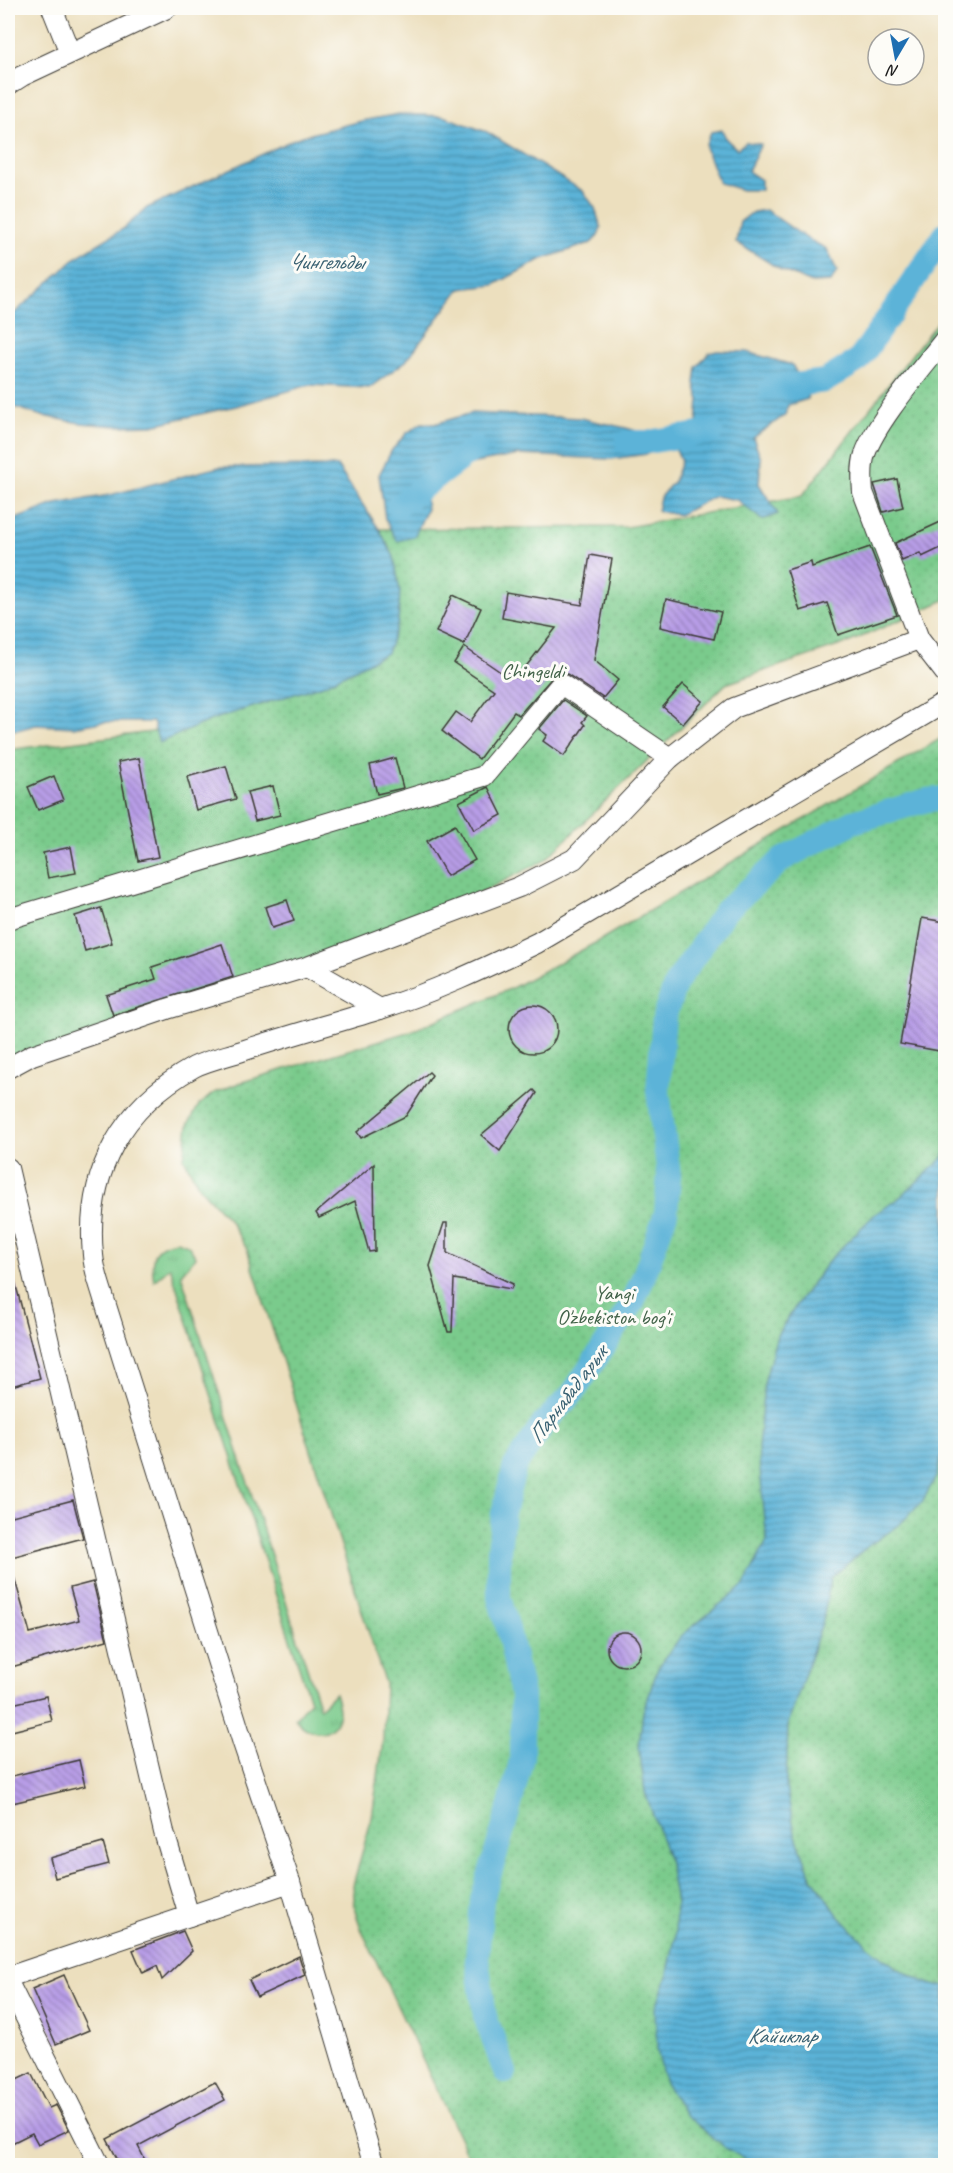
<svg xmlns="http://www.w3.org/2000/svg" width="953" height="2173" font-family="Caveat,sans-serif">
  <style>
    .grass { fill: url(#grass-tufts); stroke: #4b7454; stroke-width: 1.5 }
    .park { fill: url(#park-dots); stroke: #4b7454; stroke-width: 1.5 }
    .water { fill: url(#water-rules); stroke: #3c687a; stroke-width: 1.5 }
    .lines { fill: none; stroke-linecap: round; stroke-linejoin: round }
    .canal { stroke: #5bb3d8; stroke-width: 24 }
    .building { fill: url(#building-back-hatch) }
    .street-casing { stroke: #3b3934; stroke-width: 22 }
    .street { stroke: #fff; stroke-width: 20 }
    .labels { text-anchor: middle; stroke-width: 6; stroke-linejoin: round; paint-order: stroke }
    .park-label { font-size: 21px; fill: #426249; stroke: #fdfcf7 }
    .water-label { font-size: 22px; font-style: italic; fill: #386071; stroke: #fdfcf7 }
  </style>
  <defs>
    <pattern id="grass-tufts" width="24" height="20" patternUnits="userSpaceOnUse" patternTransform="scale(1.5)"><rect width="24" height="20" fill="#7acb8c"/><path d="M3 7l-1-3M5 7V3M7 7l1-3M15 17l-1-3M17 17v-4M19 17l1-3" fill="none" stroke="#69ae78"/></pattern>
    <pattern id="park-dots" width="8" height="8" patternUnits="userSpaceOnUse" patternTransform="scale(1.5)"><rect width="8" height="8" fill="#7acb8c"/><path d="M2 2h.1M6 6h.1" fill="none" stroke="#69ae78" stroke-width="1.8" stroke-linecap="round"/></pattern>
    <pattern id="water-rules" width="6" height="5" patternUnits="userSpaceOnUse" patternTransform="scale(1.5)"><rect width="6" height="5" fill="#5bb3d8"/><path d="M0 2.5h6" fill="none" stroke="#4a91ae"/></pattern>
    <pattern id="building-back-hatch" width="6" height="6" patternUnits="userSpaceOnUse" patternTransform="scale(1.5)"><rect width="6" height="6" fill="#b89de7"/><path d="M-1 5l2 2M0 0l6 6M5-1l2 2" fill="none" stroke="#957fba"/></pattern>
  </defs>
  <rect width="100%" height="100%" fill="#fdfcf7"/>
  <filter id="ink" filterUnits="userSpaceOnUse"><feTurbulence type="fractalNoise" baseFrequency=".0167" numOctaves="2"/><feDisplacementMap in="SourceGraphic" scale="12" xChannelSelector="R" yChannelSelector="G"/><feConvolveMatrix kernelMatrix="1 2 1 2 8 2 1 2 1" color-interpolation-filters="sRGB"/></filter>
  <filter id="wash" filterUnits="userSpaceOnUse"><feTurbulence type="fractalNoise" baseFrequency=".008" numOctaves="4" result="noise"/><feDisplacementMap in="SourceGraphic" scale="24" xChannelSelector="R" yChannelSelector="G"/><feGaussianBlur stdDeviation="1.35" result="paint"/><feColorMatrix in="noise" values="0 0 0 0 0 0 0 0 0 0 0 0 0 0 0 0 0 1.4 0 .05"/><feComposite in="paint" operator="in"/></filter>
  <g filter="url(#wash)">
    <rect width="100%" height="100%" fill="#ecdfbe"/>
    <path class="grass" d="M 177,1241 L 188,1245 L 196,1257 L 181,1274 L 320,1708 L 335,1693 C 337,1699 339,1705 339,1711 C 337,1738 308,1738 295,1718 L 310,1701 L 170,1267 L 154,1281 C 150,1259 152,1244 177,1241 Z"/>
    <g class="park">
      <polygon points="945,312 945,600 850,642 726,684 544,861 436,915 8,1064 8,750 151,732 323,685 394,557 379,529 627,527 802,496"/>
      <polygon points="945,736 945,2165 472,2165 362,1931 355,1911 353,1885 372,1817 383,1741 385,1684 247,1249 230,1221 199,1187 184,1158 188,1125 199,1105 214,1093 239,1083 411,1031 512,988 595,943"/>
    </g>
    <g class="water">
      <polygon points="399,114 443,116 487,132 583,191 595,208 601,228 598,236 591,243 542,259 494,285 460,289 406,361 369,388 309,385 236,406 152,425 117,426 80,423 42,416 8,405 8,319 78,256 123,229 147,208 299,137 361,121"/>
      <polygon points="722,130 727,140 737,149 746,142 761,144 748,171 761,180 761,190 742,190 719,183 705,147 711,132"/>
      <polygon points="766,210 806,238 827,249 837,271 831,282 812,283 781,270 736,242 740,222 753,212"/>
      <polygon points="717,351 747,352 792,365 807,392 808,399 788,405 785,415 753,438 761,458 759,484 778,514 762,520 737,500 715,496 679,515 657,511 660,497 674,481 681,461 673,442 686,430 697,424 699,400 695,383 697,367 709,353"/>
      <polygon points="472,413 580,418 626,428 658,437 656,449 647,454 611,459 518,455 422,473 427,509 414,537 397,541 385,519 379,475 392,450 407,433 422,423 434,424"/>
      <polygon points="337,466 379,529 394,557 400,591 398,623 387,653 323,685 211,720 159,743 153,722 102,722 74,727 36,725 17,730 8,729 8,522 55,504 110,495 219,467"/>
      <polygon points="945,1153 946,1428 943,1450 937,1475 922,1502 898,1526 868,1546 831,1578 823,1620 788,1724 786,1787 795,1833 811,1876 838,1915 866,1944 897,1968 922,1981 945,1987 945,2165 756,2165 725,2148 685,2114 665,2083 657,2049 655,2010 668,1973 675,1938 676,1903 668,1858 645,1792 639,1746 643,1712 658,1668 681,1636 744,1585 767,1541 758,1449 764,1384 777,1335 801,1298 831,1258 875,1214 897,1200 942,1159"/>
    </g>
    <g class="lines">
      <g class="canal">
        <polyline points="771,388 825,381 859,360 946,233"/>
        <polyline points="627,442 647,442 711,432"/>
        <polyline points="398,506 475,448"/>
        <polyline points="505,2072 485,2016 477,1959 482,1900 509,1809 522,1757 522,1695 508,1629 499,1597 499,1551 503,1513 515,1466 544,1423 573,1393 632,1304 645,1273 666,1213 669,1175 658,1091 664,1017 676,983 725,911 783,859 853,822 927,800 946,798"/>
      </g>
    </g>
    <g id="blocks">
      <g class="building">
        <polygon points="897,479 903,507 883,512 874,484"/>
        <polygon points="945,520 945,546 922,557 920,553 902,561 895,543"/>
        <polygon points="870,547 897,615 838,635 827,603 800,611 787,570 811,562 812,567"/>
        <polygon points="590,555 612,559 594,660 618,680 603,698 567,674 556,673 519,715 514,712 479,759 442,731 456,712 470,722 494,690 454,663 464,647 505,675 507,671 517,678 556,628 502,618 506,592 582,605"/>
        <polygon points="453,595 481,608 464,645 436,632"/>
        <polygon points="666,599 721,612 714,639 660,627"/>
        <polygon points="683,684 703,701 683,724 663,707"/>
        <polygon points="563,700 587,716 582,722 585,725 564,756 543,741 547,735 539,729"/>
        <polygon points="139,758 158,857 138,861 118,762"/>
        <polygon points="395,758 403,788 377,794 370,765"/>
        <polygon points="226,766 236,799 196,810 187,777"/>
        <polygon points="54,776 63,800 38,810 28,787"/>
        <polygon points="273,786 280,815 255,821 247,792"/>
        <polygon points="488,787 502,815 474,830 459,802"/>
        <polygon points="455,825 475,860 447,876 427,841"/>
        <polygon points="71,847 76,873 48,878 43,853"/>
        <polygon points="287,900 294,921 272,928 265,907"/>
        <polygon points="101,908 112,943 85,951 75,916"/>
        <polygon points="922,918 945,922 945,1052 900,1044"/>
        <polygon points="222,944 233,977 113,1015 106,995 156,979 152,967"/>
        <circle cx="533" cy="1029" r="24"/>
        <polygon points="429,1072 432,1075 406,1116 361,1138 357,1132"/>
        <polygon points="534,1090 537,1093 500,1151 481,1135"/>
        <polygon points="374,1164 375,1251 369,1252 355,1201 319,1218 316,1213"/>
        <polygon points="444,1223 447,1223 447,1253 513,1284 511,1289 454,1279 452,1332 448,1332 430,1266"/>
        <polygon points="14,1278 40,1378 8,1387 8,1279"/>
        <polygon points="73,1500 83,1538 8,1558 8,1517"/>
        <polygon points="13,1573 30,1633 79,1620 70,1588 93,1582 107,1640 8,1668 8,1574"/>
        <circle cx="624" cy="1649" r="17"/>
        <polygon points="46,1696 52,1721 8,1732 8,1705"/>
        <polygon points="79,1760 85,1786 8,1804 8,1777"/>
        <polygon points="103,1843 109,1864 55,1878 50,1858"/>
        <polygon points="183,1931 192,1951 162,1980 157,1966 143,1973 133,1950"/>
        <polygon points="299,1956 305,1975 257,1997 249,1980"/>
        <polygon points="64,1975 89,2030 56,2044 32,1989"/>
        <polygon points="31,2073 49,2108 56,2105 69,2130 38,2144 32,2133 8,2145 8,2084"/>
        <polygon points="215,2082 225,2100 138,2146 148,2166 121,2166 107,2139"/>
      </g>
    </g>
  </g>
  <g filter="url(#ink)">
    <use href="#blocks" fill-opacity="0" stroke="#3b3934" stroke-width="1.5"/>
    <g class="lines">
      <g class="street-casing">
        <g id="street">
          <polyline points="52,8 70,53"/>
          <polyline points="8,85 22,76 167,8"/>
          <path d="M 946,338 C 922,369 877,420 865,454 C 861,466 862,480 863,492 L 919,639 L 946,674"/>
          <polyline points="8,919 484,776 561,684 670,758"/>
          <polyline points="307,967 380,1009"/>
          <polyline points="8,1068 32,1055 167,1009 307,967 519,887 574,859 670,758 734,708 919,639"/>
          <polyline points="8,1168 164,1832 189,1916"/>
          <polyline points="8,1977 290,1882"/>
          <polyline points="8,1982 100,2166"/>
          <path d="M 374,2166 L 290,1882 L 243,1743 L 104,1299 C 100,1285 94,1270 93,1255 C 85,1172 122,1107 194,1067 C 208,1060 227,1056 242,1051 C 287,1036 332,1024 377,1010 C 432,993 485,968 537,943 L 946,702"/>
        </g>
      </g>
      <use href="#street" class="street"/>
    </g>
  </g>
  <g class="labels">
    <g class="park-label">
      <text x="533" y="678">Chingeldi</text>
      <text x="614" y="1300">Yangi<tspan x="614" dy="24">O'zbekiston bog'i</tspan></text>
    </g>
    <g class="water-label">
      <text x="326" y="269">Чингельды</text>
      <text transform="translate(567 1394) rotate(-53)" y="8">Парнабад арык</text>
      <text x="782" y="2043">Кайиклар</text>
    </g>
  </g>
  <rect width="953" height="2173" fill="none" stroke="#fdfcf7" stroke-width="30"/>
  <g transform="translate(896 57) rotate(190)"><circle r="28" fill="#fdfcf7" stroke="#a3a29f" stroke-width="1.5"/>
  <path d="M0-4.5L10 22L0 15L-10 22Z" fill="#1f6fb2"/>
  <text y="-9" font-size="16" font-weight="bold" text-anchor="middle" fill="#1c1c1c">N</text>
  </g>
</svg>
